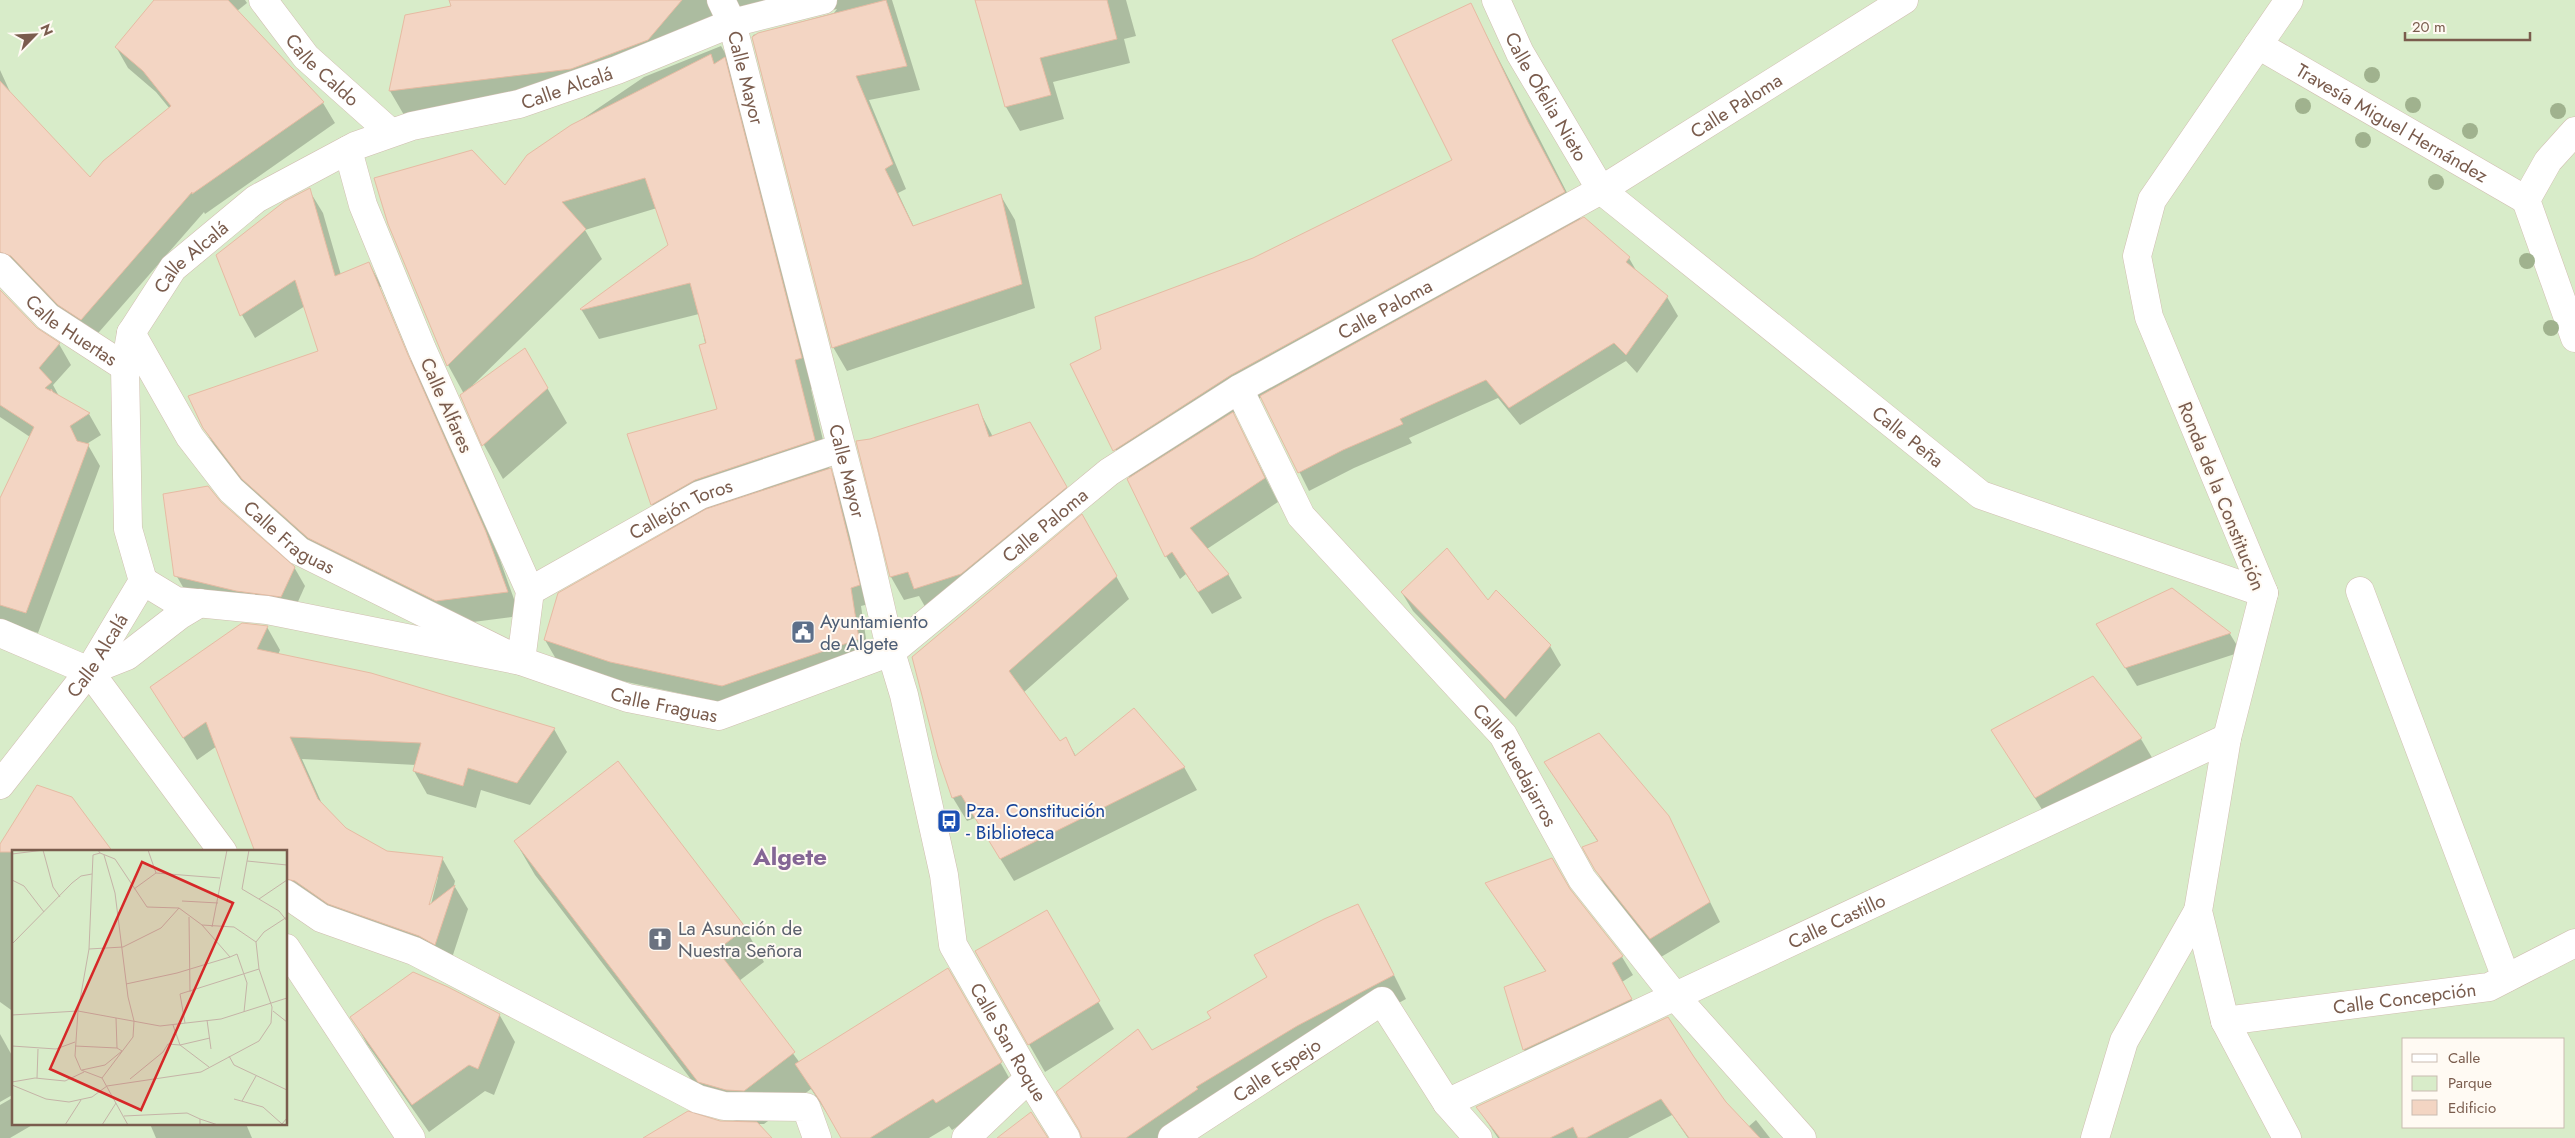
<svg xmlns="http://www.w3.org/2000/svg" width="2575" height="1138" font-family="Jost,sans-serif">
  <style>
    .green { fill: #d8ecc9; fill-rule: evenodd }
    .shadow { fill: #0003; fill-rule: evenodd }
    .building { fill: #f3d5c3; stroke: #e6bba3 }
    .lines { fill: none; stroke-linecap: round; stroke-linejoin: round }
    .minor-casing { stroke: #d1beb0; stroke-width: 29 }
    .minor { stroke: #fff; stroke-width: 28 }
    .tree { fill: #a0b28e }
    .labels { text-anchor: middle; stroke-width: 4; stroke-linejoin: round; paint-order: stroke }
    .street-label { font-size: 19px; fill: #7a5c4d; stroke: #fffaf3 }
    .service-label { font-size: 19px; fill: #4e5e75; stroke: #fffaf3; text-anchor: start }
    .transit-label { font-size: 19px; fill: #164399; stroke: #fffaf3; text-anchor: start }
    .worship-label { font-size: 19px; fill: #5b616d; stroke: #fffaf3; text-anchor: start }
    .district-label { font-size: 24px; font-weight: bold; fill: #846695; stroke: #fffaf3 }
    .inset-road { fill: none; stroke: #c5b3a7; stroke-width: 1 }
    .view { fill: #d62828; fill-opacity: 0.15; stroke: #d62828; stroke-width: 2.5 }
    .inset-edge { fill: none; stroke: #7a5c4d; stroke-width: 2.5 }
  </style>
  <rect width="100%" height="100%" fill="#fdf6ec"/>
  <path class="green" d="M 0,0 L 2575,0 L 2575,1138 L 0,1138 ZM 14,852 L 286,852 L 286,1124 L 14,1124 ZM 2404,1039 L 2564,1039 L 2564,1127 L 2404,1127 Z"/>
  <g class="shadow">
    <polygon points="156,0 245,0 247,3 237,11 323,103 335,123 205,214 204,212 93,339 0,278 0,70 11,94 90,179 170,109 156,92 128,68 116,47"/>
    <polygon points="451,0 892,0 920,90 869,100 906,189 898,193 914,227 1001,196 1015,220 1035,308 847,371 833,347 753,35 834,13 837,9 756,28 585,93 404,115 390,91 406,16 453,7"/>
    <polygon points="976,0 1126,0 1136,36 1124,39 1130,63 1053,82 1064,119 1020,131 1006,107"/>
    <polygon points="1471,5 1581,220 1629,258 1637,272 1667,297 1678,316 1637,373 1626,361 1520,425 1498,398 1409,438 1412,443 1354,468 1309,491 1262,397 1233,414 1278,502 1207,549 1228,574 1242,598 1212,614 1186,574 1180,579 1166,556 1128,480 1130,478 1072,364 1103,350 1253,259 1454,160"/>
    <polygon points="721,46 738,75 818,387 811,389 830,470 841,488 869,604 861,606 869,658 733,705 622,681 556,659 545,640 668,532 652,504 719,410 699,314 599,339 581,309 669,246 657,208 585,230 602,259 473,385 545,384 567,423 503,479 484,445 461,396 464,394 448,365 505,187 528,156 644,77"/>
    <path d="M 309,190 L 323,213 L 341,275 L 369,263 L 382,287 L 421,380 L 499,557 L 520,616 L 450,625 L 323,561 L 258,503 L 218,452 L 204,428 L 319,352 L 305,306 L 255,338 L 242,315 L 218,255 ZM 378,287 L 381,287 L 411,360 L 409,361 Z"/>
    <polygon points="0,291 36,329 59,344 71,365 53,385 60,398 89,414 101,435 85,445 88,445 100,466 38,633 0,621 0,500 30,437 0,417"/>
    <polygon points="977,406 993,437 1030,424 1079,510 928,612 919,596 904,600 891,577 857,442 871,440"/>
    <polygon points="220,502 294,567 305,586 292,615 187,594 176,575"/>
    <polygon points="1082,516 1129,599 1023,693 1060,742 1066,739 1076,756 1184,767 1197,790 1014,881 975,818 967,821 953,798 940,757"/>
    <polygon points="2172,590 2230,634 2241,652 2137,686 2098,625"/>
    <polygon points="1496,592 1550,646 1561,665 1516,717 1413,611 1402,593 1488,602"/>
    <path d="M 267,627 L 280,650 L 278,655 L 554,729 L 567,752 L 530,805 L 481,790 L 476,808 L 427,794 L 414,771 L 416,765 L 302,759 L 323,806 L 345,829 L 387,852 L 442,858 L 455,881 L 453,889 L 455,887 L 468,909 L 449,967 L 286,899 L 286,852 L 217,746 L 197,760 L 152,687 ZM 436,877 L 438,877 L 429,912 L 426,911 Z"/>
    <polygon points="2092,677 2141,739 2157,766 2051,824 1993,731"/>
    <polygon points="1557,780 1668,817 1720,922 1661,957 1607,889 1596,870 1598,842"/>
    <polygon points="515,841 745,928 764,962 739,981 800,1063 948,970 1016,1090 952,1130 949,1126 929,1138 843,1138 811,1089 764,1124 757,1124 770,1138 669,1138 720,1122 740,1122 719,1116 535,875"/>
    <polygon points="0,846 14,852 14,1012 0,1002"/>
    <polygon points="1487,883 1570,891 1622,957 1633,975 1622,982 1642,1018 1534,1068 1524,1050 1506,988 1546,972"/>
    <polygon points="1046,912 1114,1029 1045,1072 976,952"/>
    <polygon points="1371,929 1406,999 1311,1050 1172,1138 1083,1138 1151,1052"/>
    <polygon points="499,1014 515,1042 494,1095 485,1091 429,1132 367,1044 352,1017"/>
    <polygon points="0,1034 14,1059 14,1094 0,1102"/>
    <polygon points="1692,1058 1726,1103 1748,1127 1756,1120 1770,1138 1688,1138 1672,1115 1628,1138 1498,1138 1477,1107"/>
    <polygon points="14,1097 14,1124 34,1124 10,1138 0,1138 0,1105"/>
    <polygon points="150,1124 246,1124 252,1138 156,1138"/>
  </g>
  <g class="building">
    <polygon points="154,0 228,0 324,102 192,194 192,192 81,320 58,305 11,256 0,252 0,81 90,177 103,161 171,106 143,71 115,47"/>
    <polygon points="449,0 682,0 648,40 571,69 389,91 405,15 451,6"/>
    <polygon points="886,0 907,66 856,76 893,164 885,169 913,226 1001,194 1022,284 832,348 752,37 758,33"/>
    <polygon points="975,0 1107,0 1117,39 1040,58 1051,95 1005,107"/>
    <polygon points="1471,3 1528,122 1565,192 1231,375 1113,451 1070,364 1101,349 1095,317 1253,258 1452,160 1392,40"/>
    <polygon points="711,54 714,64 725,57 802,358 795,360 815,440 695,480 651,505 627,434 717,409 699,345 706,343 690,283 581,310 580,309 668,245 645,178 562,202 586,229 447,366 388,224 374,178 472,150 505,185 527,155 571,125"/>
    <polygon points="310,188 335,276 369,262 408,355 486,532 508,592 436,601 308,538 242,479 203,428 188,396 318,351 295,280 240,316 216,255 285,201"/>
    <polygon points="1584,217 1630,257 1626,262 1668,296 1626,355 1614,343 1509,408 1486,380 1400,419 1403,424 1343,450 1298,473 1260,396"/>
    <polygon points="0,290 37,328 60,343 39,368 52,382 45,388 51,391 51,389 53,392 90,413 70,426 77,441 89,444 26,613 0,605 0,498 34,427 0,405"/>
    <polygon points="525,348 548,388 482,446 460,395"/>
    <polygon points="978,404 989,437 1030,422 1067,487 961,574 914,589 908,572 890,577 856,441 870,439"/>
    <polygon points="1233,412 1265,478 1190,528 1229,574 1198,592 1172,552 1165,557 1127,479"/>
    <polygon points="831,468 860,585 851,588 859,639 722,686 610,662 544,640 558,593 706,509"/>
    <polygon points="208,486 221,502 295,567 281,597 236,591 174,576 163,494"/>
    <polygon points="1082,514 1117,576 1009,671 1060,741 1066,737 1075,756 1134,708 1185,767 1000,859 961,795 952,798 938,757 912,657"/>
    <polygon points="1447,548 1488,600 1496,590 1551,645 1505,699 1401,592"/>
    <polygon points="2172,588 2231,633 2125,668 2096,624"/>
    <polygon points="242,623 268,626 257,649 371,673 555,728 517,783 468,768 463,786 413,771 421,743 290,737 318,799 346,828 387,851 443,857 429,905 455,885 435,945 419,936 328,904 295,881 286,879 286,852 255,852 206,722 183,738 150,687"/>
    <polygon points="2093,676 2142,738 2035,798 1991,730"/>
    <polygon points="1599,733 1669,816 1710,902 1650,939 1595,870 1582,847 1598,841 1544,762"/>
    <polygon points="618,761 746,928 717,950 795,1052 744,1091 726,1090 698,1082 514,841"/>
    <polygon points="37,785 72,797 113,852 0,852 0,844"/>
    <polygon points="1552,858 1570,889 1623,956 1612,963 1632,999 1523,1050 1504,987 1546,971 1485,883"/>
    <polygon points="1358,904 1394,975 1297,1026 1196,1087 1198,1089 1126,1138 1082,1138 1079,1130 1056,1092 1138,1029 1152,1050 1211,1018 1207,1012 1267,977 1254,955 1324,919"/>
    <polygon points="1047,910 1100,1001 1028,1045 975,951"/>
    <polygon points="948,968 1002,1062 936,1103 933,1099 870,1138 841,1138 820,1101 795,1064"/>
    <polygon points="413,972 448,987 500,1014 478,1069 469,1065 412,1105 350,1017"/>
    <polygon points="1668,1017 1694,1057 1726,1102 1760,1138 1689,1138 1661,1099 1586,1138 1578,1138 1573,1127 1550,1138 1500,1138 1476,1107"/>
    <polygon points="688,1111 720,1121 757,1122 772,1138 643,1138"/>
    <polygon points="1031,1112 1048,1138 997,1138"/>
  </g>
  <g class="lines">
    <g class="minor-casing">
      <g id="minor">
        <path id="s1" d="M 263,0 L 306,57 L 390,132"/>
        <path id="s2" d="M 721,0 L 732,23 L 864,535 L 891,652 L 904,695 L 944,875 L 953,945 L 1029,1078 L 1066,1138"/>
        <path id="s3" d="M 1496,0 L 1520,53 L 1601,190 L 1981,495 L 2264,593"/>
        <path id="s4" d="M 2258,45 L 2526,200"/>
        <polyline points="2575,131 2548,161 2526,200 2575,338"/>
        <path id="s5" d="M 0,267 L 48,317 L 125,367"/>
        <path id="s6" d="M 131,333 L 190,437 L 231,490 L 299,551 L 521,661 L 530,591 L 422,349 L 363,205 L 348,150"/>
        <path id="s7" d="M 1239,389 L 1301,516 L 1503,735 L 1582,879 L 1674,995 L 1802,1138"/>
        <path id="s8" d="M 143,581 L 176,601 L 267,610 L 521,661 L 628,698 L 719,716 L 891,652 L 1109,472 L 1239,389 L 1601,190 L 1904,0"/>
        <path id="s9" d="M 530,591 L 700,495 L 841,448"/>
        <polyline points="2360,591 2506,978"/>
        <polyline points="0,633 89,671 223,852"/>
        <polyline points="89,671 127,656 180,615 200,603"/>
        <path id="s10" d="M 0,785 L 89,671 L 143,581 L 128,529 L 125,367 L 131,333 L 173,268 L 256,199 L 355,146 L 412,126 L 519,104 L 617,70 L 732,23 L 823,0"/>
        <polyline points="286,894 321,918 414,951 698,1099 724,1106 806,1107 817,1138"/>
        <polyline points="286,948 411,1138"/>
        <path id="s11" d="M 2225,1021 L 2489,987 L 2575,943"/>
        <path id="s12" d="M 1447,1103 L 2227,738"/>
        <polyline points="966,1138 1029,1078"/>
        <path id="s13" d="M 1172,1138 L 1382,1001 L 1447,1103 L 1478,1138"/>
        <polyline points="2095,1138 2124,1041 2198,911"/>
        <polyline points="2287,1138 2225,1021 2198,911 2227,738 2264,593 2149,317 2137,256 2152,200 2289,0"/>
      </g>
    </g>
    <use href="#minor" class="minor"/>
  </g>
  <g class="tree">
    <circle cx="2372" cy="75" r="8"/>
    <circle cx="2413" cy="105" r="8"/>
    <circle cx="2303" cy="106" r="8"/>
    <circle cx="2558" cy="111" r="8"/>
    <circle cx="2470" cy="131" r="8"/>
    <circle cx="2363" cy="140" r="8"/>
    <circle cx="2436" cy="182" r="8"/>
    <circle cx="2527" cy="261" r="8"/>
    <circle cx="2551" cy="328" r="8"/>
  </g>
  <defs>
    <g id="civic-square" transform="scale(1.25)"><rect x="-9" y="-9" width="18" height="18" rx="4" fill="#5c6f8a" stroke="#fffaf3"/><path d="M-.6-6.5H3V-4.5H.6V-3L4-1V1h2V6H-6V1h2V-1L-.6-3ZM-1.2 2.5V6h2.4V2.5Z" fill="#fff"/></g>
    <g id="bus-square" transform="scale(1.25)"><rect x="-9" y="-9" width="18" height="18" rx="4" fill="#1a4fb4" stroke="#fffaf3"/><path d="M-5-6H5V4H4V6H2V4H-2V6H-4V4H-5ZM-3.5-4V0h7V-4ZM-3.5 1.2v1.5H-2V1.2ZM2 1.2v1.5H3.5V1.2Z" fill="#fff"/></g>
    <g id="church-square" transform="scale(1.25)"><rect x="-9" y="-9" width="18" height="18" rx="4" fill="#6b7280" stroke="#fffaf3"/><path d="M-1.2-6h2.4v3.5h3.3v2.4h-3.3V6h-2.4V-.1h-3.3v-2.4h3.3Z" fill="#fff"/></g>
  </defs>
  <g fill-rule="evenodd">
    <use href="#civic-square" x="803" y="632"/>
    <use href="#bus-square" x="949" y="821"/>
    <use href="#church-square" x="660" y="939"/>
  </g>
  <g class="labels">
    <g class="street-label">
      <text dy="7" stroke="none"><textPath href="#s1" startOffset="92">Calle Caldo</textPath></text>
      <text dy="7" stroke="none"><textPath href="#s2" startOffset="82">Calle Mayor</textPath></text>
      <text dy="7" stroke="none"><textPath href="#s10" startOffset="1018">Calle Alcalá</textPath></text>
      <text dy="7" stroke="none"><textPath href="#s3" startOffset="109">Calle Ofelia Nieto</textPath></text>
      <text dy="7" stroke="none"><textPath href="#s8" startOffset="1788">Calle Paloma</textPath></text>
      <text dy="7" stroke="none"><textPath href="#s4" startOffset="155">Travesía Miguel Hernández</textPath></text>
      <text dy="7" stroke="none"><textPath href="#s10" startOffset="598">Calle Alcalá</textPath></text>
      <text dy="7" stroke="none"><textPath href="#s8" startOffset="1382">Calle Paloma</textPath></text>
      <text dy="7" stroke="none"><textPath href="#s5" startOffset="96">Calle Huertas</textPath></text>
      <text transform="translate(447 405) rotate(66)" y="7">Calle Alfares</text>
      <text dy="7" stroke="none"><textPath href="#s3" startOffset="611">Calle Peña</textPath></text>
      <text dy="7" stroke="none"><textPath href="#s2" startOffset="488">Calle Mayor</textPath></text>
      <text transform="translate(2222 496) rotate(68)" y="7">Ronda de la Constitución</text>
      <text dy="7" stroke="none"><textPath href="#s9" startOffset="172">Callejón Toros</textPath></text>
      <text dy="7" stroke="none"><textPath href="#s8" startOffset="978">Calle Paloma</textPath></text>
      <text dy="7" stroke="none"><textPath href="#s6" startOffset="262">Calle Fraguas</textPath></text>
      <text dy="7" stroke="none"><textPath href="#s10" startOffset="162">Calle Alcalá</textPath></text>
      <text dy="7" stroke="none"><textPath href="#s8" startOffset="539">Calle Fraguas</textPath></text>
      <text dy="7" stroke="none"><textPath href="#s7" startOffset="471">Calle Ruedajarros</textPath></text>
      <text dy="7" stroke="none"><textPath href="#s12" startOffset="430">Calle Castillo</textPath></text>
      <text dy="7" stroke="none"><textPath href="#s11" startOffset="181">Calle Concepción</textPath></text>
      <text dy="7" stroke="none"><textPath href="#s2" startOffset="1086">Calle San Roque</textPath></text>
      <text dy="7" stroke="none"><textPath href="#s13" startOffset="125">Calle Espejo</textPath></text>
    </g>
    <g class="service-label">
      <text x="820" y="628">Ayuntamiento<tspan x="820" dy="22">de Algete</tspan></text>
    </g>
    <g class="transit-label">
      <text x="966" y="817">Pza. Constitución<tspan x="966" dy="22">- Biblioteca</tspan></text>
    </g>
    <g class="worship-label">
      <text x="678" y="935">La Asunción de<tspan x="678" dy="22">Nuestra Señora</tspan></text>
    </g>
    <g class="district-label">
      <text x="790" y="865">Algete</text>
    </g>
  </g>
  <g transform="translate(12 850)">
    <rect width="275" height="275" fill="#fdf6ec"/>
    <path d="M 0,0 L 275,0 L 275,275 L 0,275 Z" fill="#d8ecc9"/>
    <path class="inset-road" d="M 31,0 L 41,37 L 48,47M 86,0 L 88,3 L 81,5 L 77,99 L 66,161 L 63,206 L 69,220 L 90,228 L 116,275M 136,0 L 144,23 L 208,28M 237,0 L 230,39 L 267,61 L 275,71M 0,4 L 32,0M 235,11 L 275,15M 0,30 L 12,36 L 32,62M 122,39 L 144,23M 247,49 L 275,30M 170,51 L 206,53M 177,67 L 178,142M 190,75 L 218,107 L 225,104 L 235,133 L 232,162M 200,77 L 215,0M 244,92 L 252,82 L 275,67M 0,94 L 60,33 L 69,26 L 80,24M 77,99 L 111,97 L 149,78 L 167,58M 114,134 L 165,123 L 218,107M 261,161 L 275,172M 0,165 L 66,161 L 148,176 L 209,169 L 275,148M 104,168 L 105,198M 195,170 L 199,199M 173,173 L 168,144 L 247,119M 161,175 L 168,195 L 197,217M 0,196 L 44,199 L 63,192M 63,196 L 105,198 L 110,201 L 93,215 L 70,220M 217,206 L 222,215 L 275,240M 25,228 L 26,199M 90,228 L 121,187 L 122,171 L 116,147 L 103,43 L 92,5M 118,229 L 151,202 L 156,194 L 168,195 L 198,188M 0,232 L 23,228 L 53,231 L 72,222M 0,235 L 34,249 L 57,252 L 80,247 L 95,236 L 189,222 L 247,191 L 259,173 L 260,157 L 247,119 L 244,92 L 222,77 L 190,75 L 167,58 L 135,57 L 103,9 L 88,3M 222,249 L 251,257 L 270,274 L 275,268M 230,251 L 244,226M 112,266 L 175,263 L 188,269 L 188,275M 188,269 L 206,275M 53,275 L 69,250M 90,275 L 104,253"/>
    <path class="view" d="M 130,12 L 221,53 L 129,260 L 38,219 Z"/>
    <rect width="275" height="275" class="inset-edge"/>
  </g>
  <rect x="2402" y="1038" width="162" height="90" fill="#fffaf3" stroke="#cabbb1"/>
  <rect x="2412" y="1054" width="25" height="8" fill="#ffffff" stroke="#cabbb1"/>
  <text x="2448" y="1063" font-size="15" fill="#7a5c4d">Calle</text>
  <rect x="2412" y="1076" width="25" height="15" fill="#d8ecc9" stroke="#cabbb1"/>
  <text x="2448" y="1088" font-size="15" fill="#7a5c4d">Parque</text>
  <rect x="2412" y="1100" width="25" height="15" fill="#f3d5c3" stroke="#cabbb1"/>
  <text x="2448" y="1113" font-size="15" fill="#7a5c4d">Edificio</text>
  <g transform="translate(35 35) rotate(66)" stroke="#fffaf3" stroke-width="4" paint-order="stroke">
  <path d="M0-4L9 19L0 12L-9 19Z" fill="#7a5c4d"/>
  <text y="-8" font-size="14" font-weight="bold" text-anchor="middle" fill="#7a5c4d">N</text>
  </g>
  <path d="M2405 32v8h125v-8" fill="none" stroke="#7a5c4d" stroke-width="2.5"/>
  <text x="2412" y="32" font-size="15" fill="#7a5c4d" stroke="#fffaf3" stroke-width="4" paint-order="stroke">20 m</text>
</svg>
